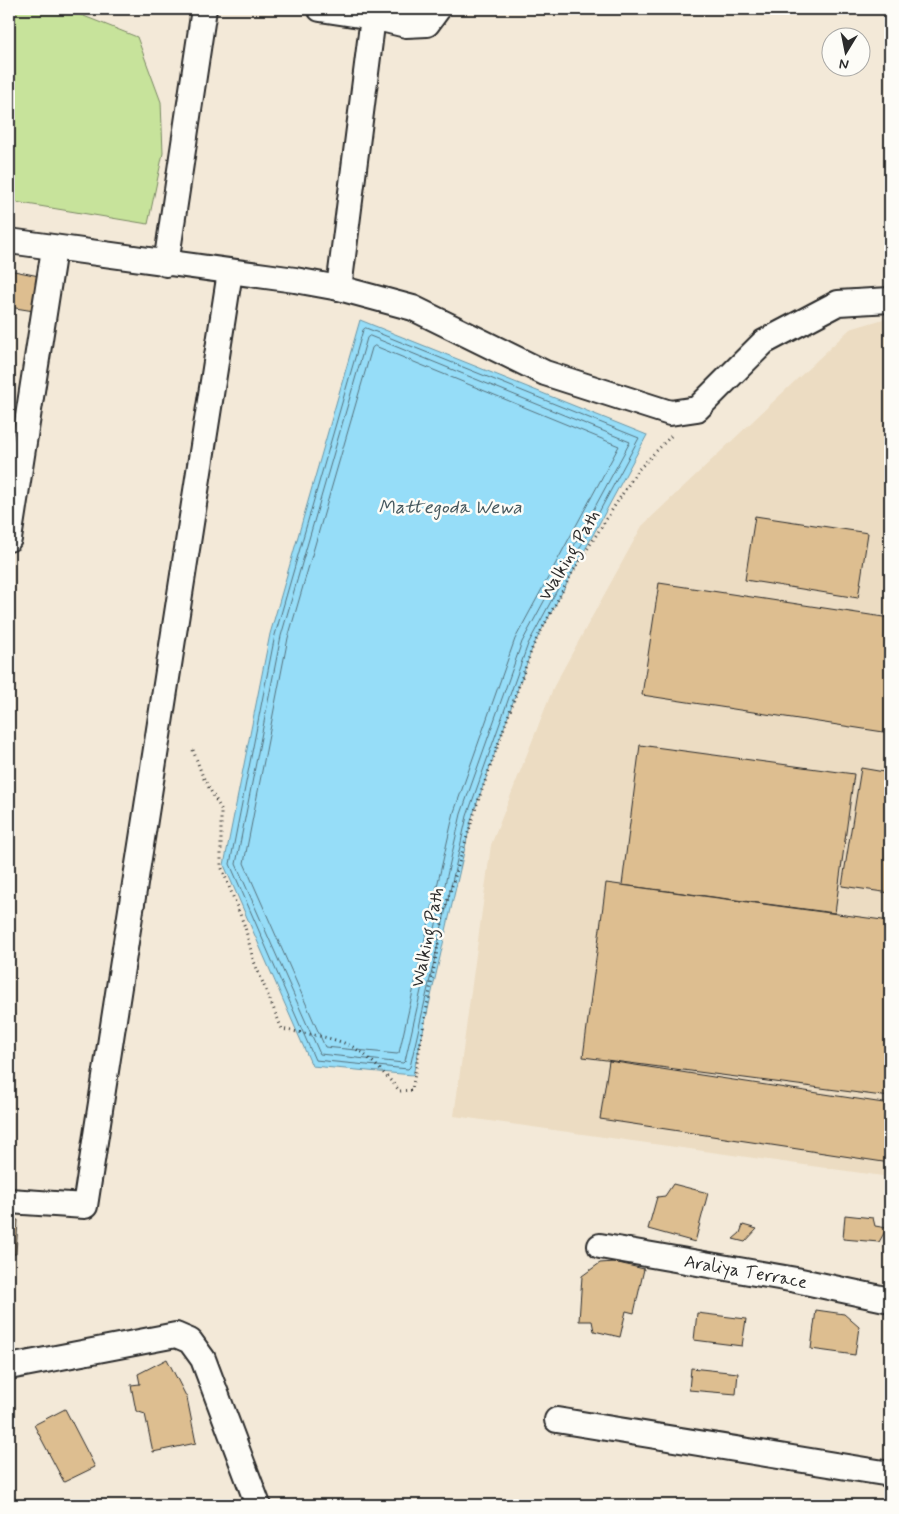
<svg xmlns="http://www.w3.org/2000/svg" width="899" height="1514" font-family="Mynerve,sans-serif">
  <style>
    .built { fill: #ecdcc2 }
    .green { fill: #c7e39b; stroke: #798763 }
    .water { fill: #96ddf8; stroke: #6b96a6 }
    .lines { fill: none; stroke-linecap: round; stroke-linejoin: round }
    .shore { stroke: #56727d; stroke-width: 1 }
    .building { fill: #ddbe90; stroke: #2b2b2b }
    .minor-casing { stroke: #2b2b2b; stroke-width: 28 }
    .path { stroke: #2b2b2b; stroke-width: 3; stroke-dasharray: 1 4; stroke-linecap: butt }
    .minor { stroke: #fdfcf7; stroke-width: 24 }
    .labels { text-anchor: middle; stroke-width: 5; stroke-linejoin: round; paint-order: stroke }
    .street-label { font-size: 18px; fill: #2b2b2b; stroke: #fdfcf7 }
    .water-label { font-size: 19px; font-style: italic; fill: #46585e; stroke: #fdfcf7 }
  </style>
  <rect width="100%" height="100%" fill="#f3e9d8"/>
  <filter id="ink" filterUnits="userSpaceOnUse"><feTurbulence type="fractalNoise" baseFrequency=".02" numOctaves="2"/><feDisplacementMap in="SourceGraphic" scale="10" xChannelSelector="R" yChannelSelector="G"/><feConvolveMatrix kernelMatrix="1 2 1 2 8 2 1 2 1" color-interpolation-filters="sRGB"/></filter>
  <g filter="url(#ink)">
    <polygon class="built" points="890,317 890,1177 454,1116 491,845 554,686 642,526 850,329"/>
    <polygon class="green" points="9,9 66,9 137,37 161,102 163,153 148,224 9,201"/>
    <polygon class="water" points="360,320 647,435 533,646 472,817 413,1075 312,1066 224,865 270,634"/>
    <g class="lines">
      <g class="shore">
        <polygon points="366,328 639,438 528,644 467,816 410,1067 408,1069 315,1060 230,864 275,635 363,330"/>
        <polygon points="370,336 630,442 522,642 461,814 405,1061 403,1063 320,1054 236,864 281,636 367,338"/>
        <polygon points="375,346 619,446 515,639 454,812 399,1053 397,1054 325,1047 244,863 288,638 372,348"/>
      </g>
    </g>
    <g class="building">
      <polygon points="9,270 39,276 34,311 9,307"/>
      <polygon points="755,516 868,533 858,598 745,580"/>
      <polygon points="659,583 890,618 890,733 642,695"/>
      <polygon points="640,745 854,774 835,913 622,885"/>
      <polygon points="861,768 890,773 890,893 842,886"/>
      <polygon points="606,883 890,921 890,1097 583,1057"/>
      <polygon points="609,1061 890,1104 890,1163 600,1119"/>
      <polygon points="673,1184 708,1193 695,1242 648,1229 657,1197 665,1196"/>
      <polygon points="845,1215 873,1218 875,1226 887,1228 879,1242 843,1239"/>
      <polygon points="9,1220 18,1220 16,1254 9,1254"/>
      <polygon points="743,1225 757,1229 745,1242 733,1239 740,1233"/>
      <polygon points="614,1262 644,1269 634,1313 626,1311 620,1337 594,1331 592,1321 579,1321 582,1276 600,1263"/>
      <polygon points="816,1310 844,1314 859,1327 855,1355 811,1349"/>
      <polygon points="697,1313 746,1319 742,1346 694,1340"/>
      <polygon points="167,1359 187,1398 196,1443 153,1452 145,1414 136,1411 131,1385 140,1384 138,1374"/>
      <polygon points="691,1368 738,1373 736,1394 689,1390"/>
      <polygon points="65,1409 95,1467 64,1482 34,1425"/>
    </g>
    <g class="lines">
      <g class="minor-casing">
        <g id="minor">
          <polyline points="320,9 373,17"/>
          <polyline points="9,241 295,280 339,288 413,308 545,373 670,413 697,409 764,342 838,303 890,300"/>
          <polyline points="166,264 204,9"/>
          <polyline points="339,288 373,17 406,25 427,24 438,9"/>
          <polyline points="9,539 54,249"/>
          <polyline points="9,1201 85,1206 230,272"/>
          <path id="s1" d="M 600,1246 L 796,1280 L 890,1300"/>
          <polyline points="9,1367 176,1335 190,1341 203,1359 258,1505"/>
          <polyline points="557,1420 890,1474"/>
        </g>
      </g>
      <path class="path" d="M 193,750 L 203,777 L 221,809 L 221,866 L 245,927 L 253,959 L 282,1029 C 305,1034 330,1036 351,1046 C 368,1054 388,1078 400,1091 L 412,1090 L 444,912 L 477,804 L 533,646 L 572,573 L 637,471 L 671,436"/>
      <use href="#minor" class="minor"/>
    </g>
  </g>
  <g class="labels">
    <g class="street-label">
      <text transform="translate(569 555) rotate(-59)" y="6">Walking Path</text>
      <text transform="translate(427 937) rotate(-78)" y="6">Walking Path</text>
      <text dy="6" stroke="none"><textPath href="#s1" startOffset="148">Araliya Terrace</textPath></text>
    </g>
    <g class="water-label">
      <text x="450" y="513">Mattegoda Wewa</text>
    </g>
  </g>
  <rect width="899" height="1514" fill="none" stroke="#fdfcf7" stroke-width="30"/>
  <rect x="15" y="15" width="869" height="1484" fill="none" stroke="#2b2b2b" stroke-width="2" filter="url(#ink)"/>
  <g transform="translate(846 52) rotate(190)"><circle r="24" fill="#fdfcf7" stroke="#a9a8a5"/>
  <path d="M0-4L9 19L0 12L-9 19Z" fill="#2b2b2b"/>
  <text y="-8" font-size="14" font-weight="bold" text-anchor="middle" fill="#2b2b2b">N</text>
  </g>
</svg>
